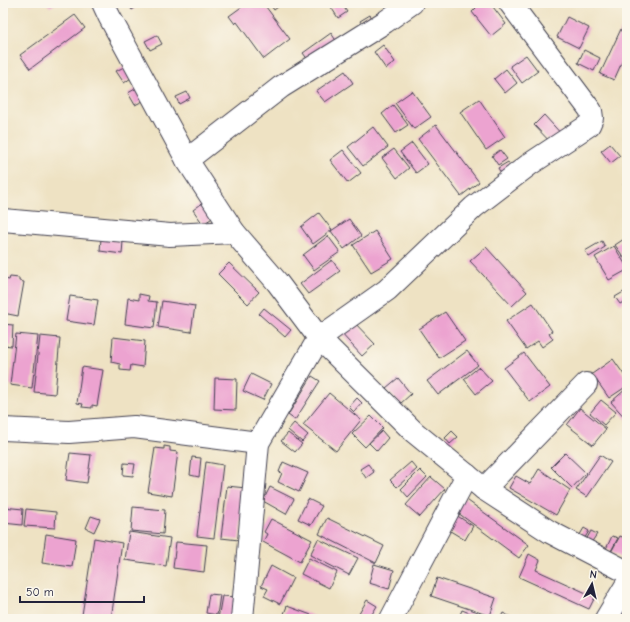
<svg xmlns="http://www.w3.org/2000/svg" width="630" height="622" font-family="'Comic Neue',sans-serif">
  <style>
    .building { fill: #eca3d0 }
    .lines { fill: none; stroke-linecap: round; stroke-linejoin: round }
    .minor-casing { stroke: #413f4f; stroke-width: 24 }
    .minor { stroke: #fff; stroke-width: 22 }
  </style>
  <rect width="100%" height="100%" fill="#fbf7ec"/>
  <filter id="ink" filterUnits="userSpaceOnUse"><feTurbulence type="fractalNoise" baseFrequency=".025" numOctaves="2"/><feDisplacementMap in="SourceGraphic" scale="8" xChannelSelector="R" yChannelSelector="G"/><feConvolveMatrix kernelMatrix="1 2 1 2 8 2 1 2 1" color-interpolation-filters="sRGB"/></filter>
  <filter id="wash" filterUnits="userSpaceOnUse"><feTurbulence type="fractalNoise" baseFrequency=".012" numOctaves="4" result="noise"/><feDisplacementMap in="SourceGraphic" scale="16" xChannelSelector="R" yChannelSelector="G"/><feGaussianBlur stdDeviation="0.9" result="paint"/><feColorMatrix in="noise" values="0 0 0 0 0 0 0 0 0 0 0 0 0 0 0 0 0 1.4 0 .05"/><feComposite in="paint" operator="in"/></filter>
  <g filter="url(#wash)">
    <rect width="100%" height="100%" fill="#eee2c3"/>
    <g id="blocks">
      <g class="building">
        <polygon points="47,3 56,3 50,7"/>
        <polygon points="127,3 138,3 139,5 132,10"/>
        <polygon points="247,3 263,3 290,39 264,59 237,22 235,24 229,16"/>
        <polygon points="269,3 283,3 274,10"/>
        <polygon points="331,3 341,3 347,12 338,18 329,4"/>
        <polygon points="474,3 490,3 506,24 491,36 472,12 476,8 473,4"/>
        <polygon points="75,15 85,28 30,69 20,55"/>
        <polygon points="370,15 374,21 364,28 360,21"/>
        <polygon points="567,17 589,28 579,48 557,37"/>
        <polygon points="621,29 627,31 627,51 614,80 600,74"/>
        <polygon points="331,33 339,45 311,64 303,53"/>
        <polygon points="157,35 162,44 150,50 145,41"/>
        <polygon points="383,45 395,62 386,69 374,52"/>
        <polygon points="584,50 600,58 594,71 578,63"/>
        <polygon points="526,55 538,71 522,83 510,66"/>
        <polygon points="124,67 131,78 124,83 116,71"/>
        <polygon points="506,69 517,83 505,93 494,79"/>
        <polygon points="345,71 353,83 325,102 316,91"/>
        <polygon points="137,88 143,101 135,105 128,93"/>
        <polygon points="412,91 431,117 414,129 395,103"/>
        <polygon points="187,92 190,98 179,104 176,97"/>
        <polygon points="479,99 505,137 486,150 460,112"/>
        <polygon points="393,105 408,125 396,133 382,114"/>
        <polygon points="544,115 564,137 554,146 534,125"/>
        <polygon points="436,125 479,182 461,196 418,139"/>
        <polygon points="373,127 388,147 363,166 348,147"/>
        <polygon points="412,143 428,164 416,173 400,152"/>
        <polygon points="610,144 620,156 611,163 601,151"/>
        <polygon points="394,149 409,168 397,178 382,158"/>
        <polygon points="343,150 361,173 348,183 330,160"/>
        <polygon points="500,150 507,159 498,165 492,156"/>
        <polygon points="508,162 513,171 503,177 498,168"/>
        <polygon points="627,181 627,190 623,184"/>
        <polygon points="204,202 214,217 203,224 193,210"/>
        <polygon points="319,213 332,230 313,244 301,227"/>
        <polygon points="349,219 361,236 344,249 331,231"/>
        <polygon points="375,231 393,259 371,272 353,245"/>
        <polygon points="328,236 340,252 314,270 303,255"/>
        <polygon points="627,237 627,262 615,245"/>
        <polygon points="101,238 123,241 122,254 100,251"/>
        <polygon points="602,241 605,247 589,257 585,251"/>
        <polygon points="614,246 627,267 627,270 609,280 595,257"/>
        <polygon points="486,247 527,292 512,306 470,261"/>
        <polygon points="332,260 340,271 308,294 300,284"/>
        <polygon points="229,263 259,292 248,304 218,274"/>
        <polygon points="10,277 19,278 19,281 24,282 18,316 3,313 3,291 5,279 9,280"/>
        <polygon points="627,290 627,300 620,304 615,297"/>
        <polygon points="139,294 149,296 148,301 157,302 154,328 125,324 128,298 139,300"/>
        <polygon points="70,296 98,300 94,325 66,321"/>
        <polygon points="162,301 195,306 191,332 158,327"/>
        <polygon points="533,303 552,331 549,333 553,339 542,347 538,341 526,349 506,321"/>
        <polygon points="264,308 291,330 285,337 259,314"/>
        <polygon points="445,312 465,341 439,358 419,329"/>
        <polygon points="352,320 375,344 362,356 339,331"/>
        <polygon points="3,324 13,325 12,346 3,345"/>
        <polygon points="16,334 38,336 32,388 10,385"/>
        <polygon points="40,336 60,338 55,394 34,392"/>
        <polygon points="113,337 145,341 143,367 131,365 130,371 120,370 120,364 111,362"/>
        <polygon points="467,351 478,365 438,395 427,381"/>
        <polygon points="524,353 550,387 530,402 504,368"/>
        <polygon points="613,359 627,379 627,386 609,398 592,374"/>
        <polygon points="82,367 103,370 97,406 92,405 92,408 82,407 83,404 77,403"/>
        <polygon points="479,367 492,381 476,394 464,379"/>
        <polygon points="251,374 271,384 263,400 243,391"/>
        <polygon points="312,376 320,381 295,420 288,415"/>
        <polygon points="215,378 237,379 236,410 214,409"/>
        <polygon points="398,378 411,394 400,404 386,388"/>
        <polygon points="627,388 627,420 611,402"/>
        <polygon points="329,393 361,420 336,451 303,425"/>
        <polygon points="357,398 362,403 354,412 349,407"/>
        <polygon points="601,400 616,412 604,425 590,413"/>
        <polygon points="580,408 606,429 593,445 567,425"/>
        <polygon points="371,416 383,428 365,447 352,434"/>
        <polygon points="294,423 308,435 302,442 288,430"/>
        <polygon points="382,431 388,438 377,451 369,443"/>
        <polygon points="452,431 458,437 450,444 445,438"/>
        <polygon points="288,433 302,444 295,452 281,441"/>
        <polygon points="164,446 170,447 170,451 178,452 172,496 148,492 155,448 164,449"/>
        <polygon points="70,453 91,455 87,483 66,480"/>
        <polygon points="565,453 586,473 572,488 551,467"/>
        <polygon points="600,455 611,462 587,497 576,490"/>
        <polygon points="192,457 201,458 199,477 190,475"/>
        <polygon points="206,462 223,465 214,538 197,536"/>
        <polygon points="283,462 308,473 299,492 278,482 282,473 279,472"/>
        <polygon points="411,462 417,469 397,487 390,480"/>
        <polygon points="124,463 135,464 133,476 123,475"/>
        <polygon points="368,464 374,472 366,478 360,469"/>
        <polygon points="539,469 570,490 556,515 509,488 516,476 530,484"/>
        <polygon points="420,470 427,477 408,497 401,489"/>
        <polygon points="431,477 445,489 420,517 406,505"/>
        <polygon points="227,486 246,488 239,540 221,538"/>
        <polygon points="270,487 294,499 286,514 263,501"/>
        <polygon points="464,498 529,545 519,558 454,510"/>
        <polygon points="308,499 322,506 311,525 298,519"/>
        <polygon points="3,507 23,509 22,525 3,523"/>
        <polygon points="133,507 165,510 163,534 131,531"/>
        <polygon points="26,509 56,512 55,528 24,526"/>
        <polygon points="456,515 473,526 465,540 447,529"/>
        <polygon points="91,516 100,519 94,532 86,528"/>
        <polygon points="327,518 384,546 376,563 319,534"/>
        <polygon points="271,519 312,540 300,562 263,542 267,534 264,532"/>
        <polygon points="584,528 589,531 583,541 578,538"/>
        <polygon points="591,531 597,534 591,543 586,540"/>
        <polygon points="129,532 170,538 166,566 125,560"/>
        <polygon points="46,534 76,539 72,567 42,563"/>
        <polygon points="612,536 618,538 611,551 606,549"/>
        <polygon points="620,536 627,539 627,561 611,552"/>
        <polygon points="94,538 122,543 111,619 82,615"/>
        <polygon points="318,539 358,558 349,575 310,555"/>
        <polygon points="176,542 207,545 204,572 173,568"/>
        <polygon points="529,554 540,560 536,570 595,597 589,609 519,577"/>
        <polygon points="309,558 337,572 329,588 301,574"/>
        <polygon points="374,564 394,570 389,589 369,583"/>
        <polygon points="271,566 293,578 280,604 264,596 268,589 261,586"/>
        <polygon points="437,578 496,598 490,616 431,596"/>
        <polygon points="209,594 220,595 217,615 206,613"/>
        <polygon points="222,596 236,597 232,619 218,619"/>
        <polygon points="367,600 377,606 369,619 356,619"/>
        <polygon points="287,606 322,619 282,619"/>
        <polygon points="462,610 485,619 458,619"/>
        <polygon points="622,612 627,614 627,619 619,619"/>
        <polygon points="503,613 515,619 500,619"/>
      </g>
    </g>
  </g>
  <g filter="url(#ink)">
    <use href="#blocks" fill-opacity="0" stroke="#413f4f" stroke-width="1"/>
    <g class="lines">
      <g class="minor-casing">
        <g id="minor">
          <polyline points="103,3 109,16 187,160 234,232 277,282 319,338 414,432 484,489 550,532 627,572"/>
          <polyline points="187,160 281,87 385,22 412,3"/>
          <polyline points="3,220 170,235 234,232"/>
          <polyline points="3,429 69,432 134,427 258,443"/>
          <polyline points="484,489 586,384"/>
          <polyline points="242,619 258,443 319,338 387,290 474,207 530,164 589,125 592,118 591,111 510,3"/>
          <polyline points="391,619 467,475"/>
          <polyline points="606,619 627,584"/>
        </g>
      </g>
      <use href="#minor" class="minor"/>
    </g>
  </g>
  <rect width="630" height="622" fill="none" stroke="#fbf7ec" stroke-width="16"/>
  <g transform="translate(592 584) rotate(8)" stroke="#fbf7ec" stroke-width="3" paint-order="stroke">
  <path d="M0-3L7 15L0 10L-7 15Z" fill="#22223b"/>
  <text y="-6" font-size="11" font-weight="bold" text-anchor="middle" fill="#22223b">N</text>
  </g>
  <path d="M20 596v6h124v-6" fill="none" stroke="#22223b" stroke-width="2"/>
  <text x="26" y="596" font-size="12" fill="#22223b" stroke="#fbf7ec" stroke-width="3" paint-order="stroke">50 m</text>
</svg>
